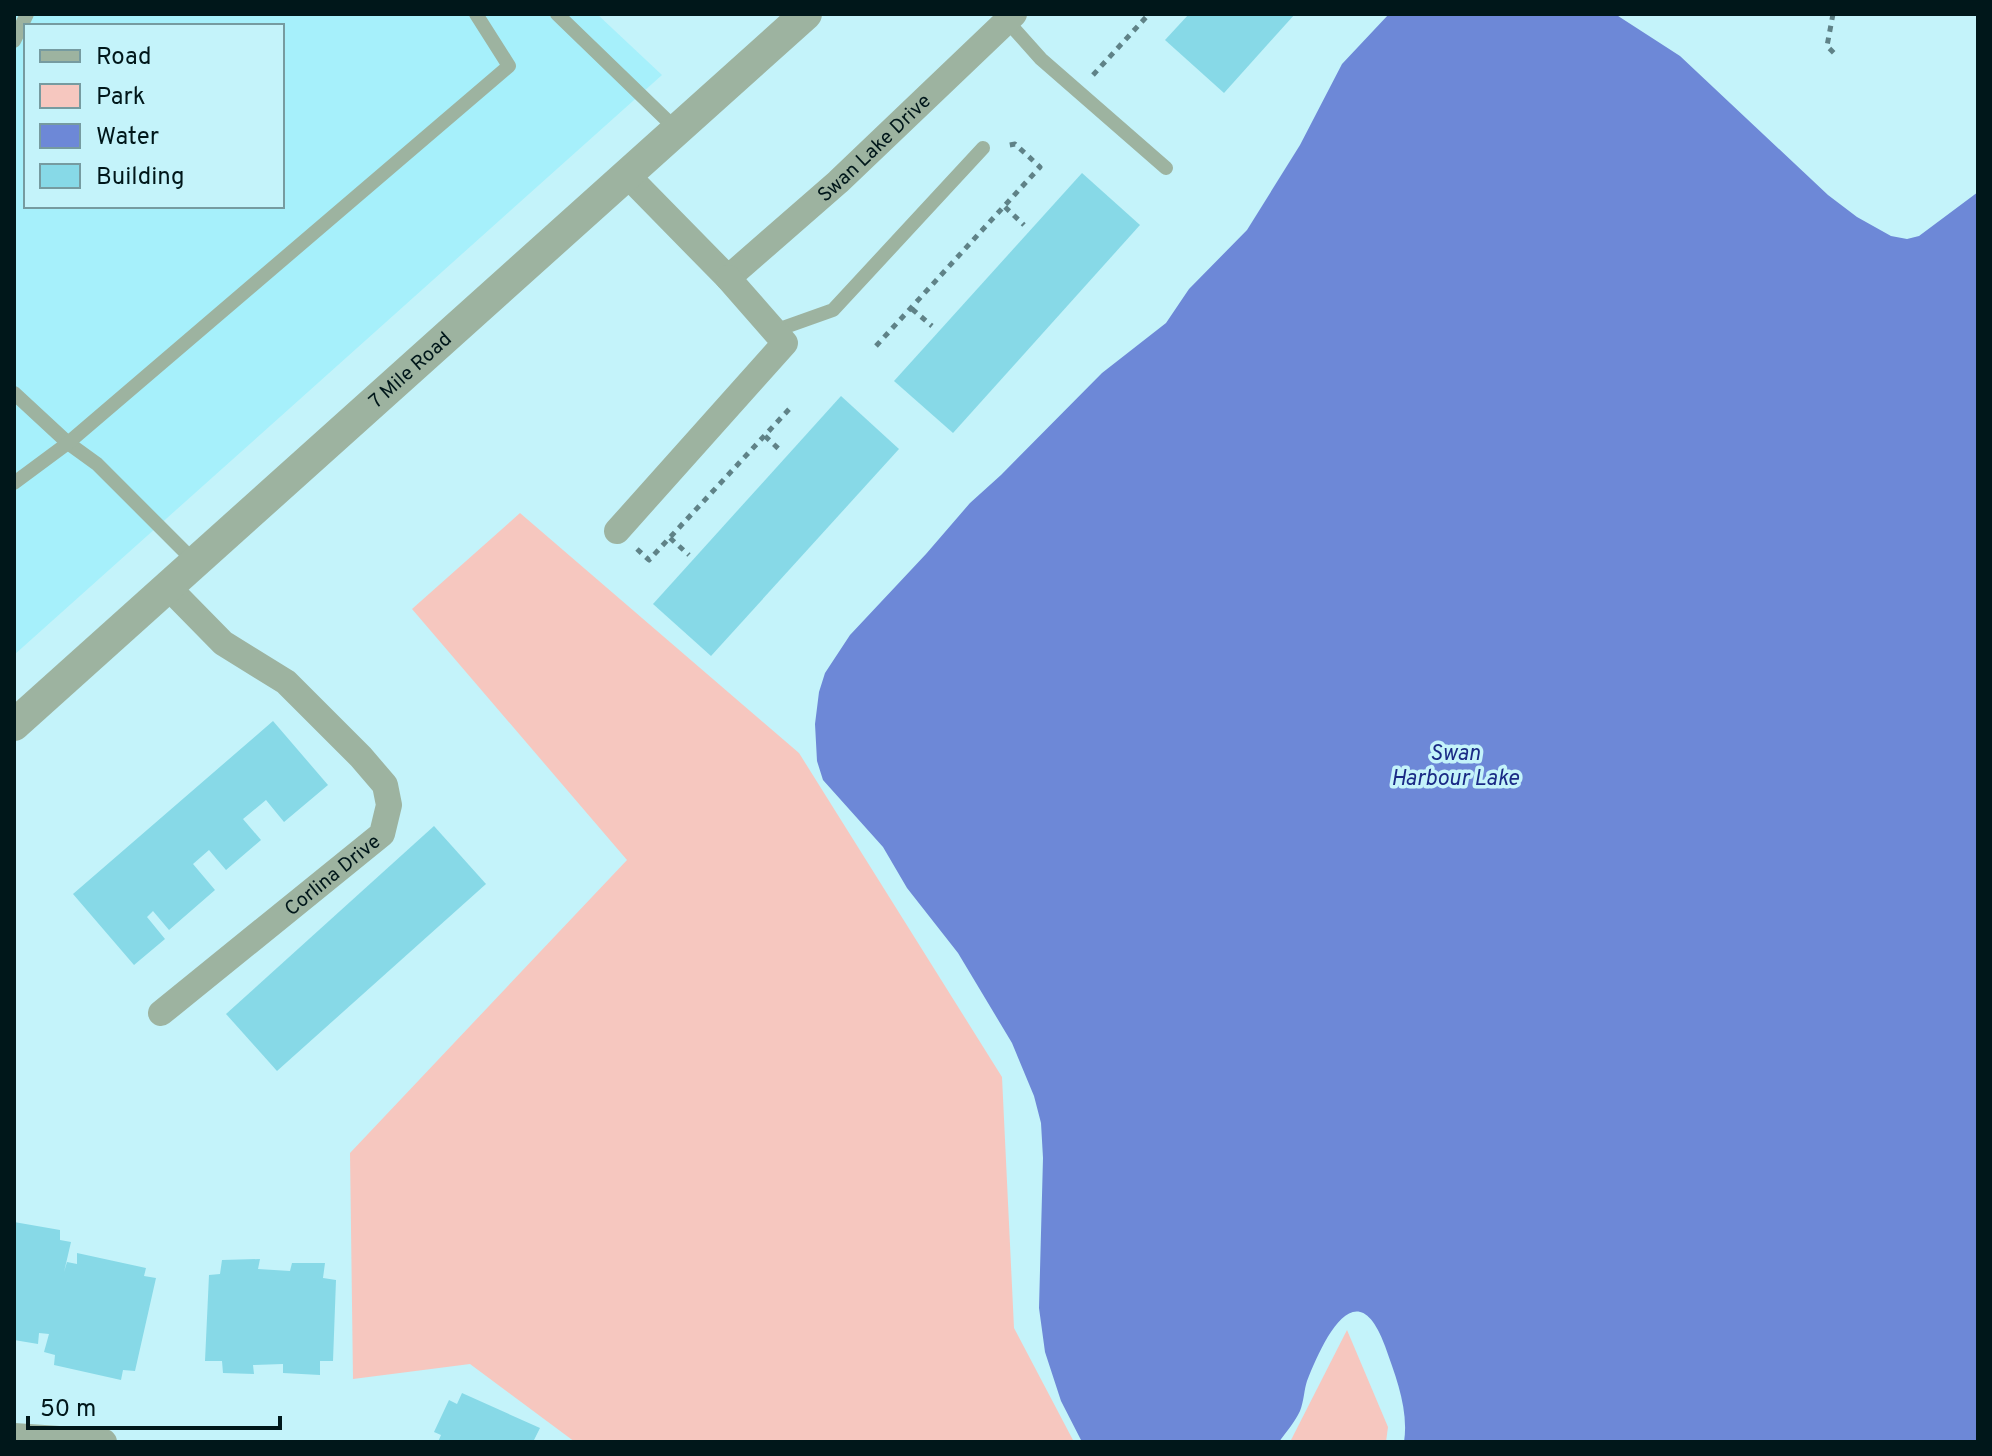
<svg xmlns="http://www.w3.org/2000/svg" width="1992" height="1456" font-family="Overpass,sans-serif">
  <style>
    .built { fill: #a6f0fb; fill-rule: evenodd }
    .green { fill: #f6c7bf }
    .water { fill: #6d88d7 }
    .building { fill: #87d9e7 }
    .lines { fill: none; stroke-linecap: round; stroke-linejoin: round }
    .path { stroke: #5f8287; stroke-width: 5; stroke-dasharray: 6 6; stroke-linecap: butt }
    .service { stroke: #9db3a0; stroke-width: 14 }
    .minor { stroke: #9db3a0; stroke-width: 26 }
    .tertiary { stroke: #9db3a0; stroke-width: 32 }
    .labels { text-anchor: middle; stroke-width: 7; stroke-linejoin: round; paint-order: stroke }
    .street-label { font-size: 20px; fill: #00171a; stroke: #c4f3fa }
    .water-label { font-size: 22px; font-style: italic; fill: #1a2a85; stroke: #c4f3fa }
  </style>
  <rect width="100%" height="100%" fill="#c4f3fa"/>
  <path class="built" d="M 14,14 L 597,14 L 662,75 L 14,655 ZM 26,26 L 282,26 L 282,206 L 26,206 Z"/>
  <g class="green">
    <polygon points="520,513 799,753 1002,1077 1014,1328 1074,1442 575,1442 470,1364 353,1379 350,1153 627,860 412,609"/>
    <polygon points="1347,1330 1388,1427 1386,1442 1290,1442"/>
  </g>
  <path class="water" d="M 1389,14 L 1615,14 L 1680,56 L 1828,195 L 1857,217 L 1891,236 L 1907,239 L 1919,236 L 1978,192 L 1978,1442 L 1404,1442 C 1409,1410 1396,1377 1385,1346 C 1356,1267 1322,1343 1307,1381 C 1304,1390 1304,1401 1300,1411 C 1295,1422 1286,1432 1279,1442 L 1082,1442 L 1061,1401 L 1045,1352 L 1039,1308 L 1043,1158 L 1041,1123 L 1034,1096 L 1012,1043 L 958,953 L 907,888 L 883,847 L 823,780 L 817,761 L 815,724 L 819,692 L 825,673 L 850,635 L 926,554 L 970,503 L 1001,475 L 1102,373 L 1166,323 L 1189,289 L 1247,230 L 1300,145 L 1342,64 Z"/>
  <g class="building">
    <polygon points="1189,14 1295,14 1224,93 1165,40"/>
    <polygon points="1082,173 1140,225 953,433 894,381"/>
    <polygon points="841,396 899,449 711,656 653,604"/>
    <polygon points="273,721 328,785 284,822 266,800 243,819 261,840 226,870 209,850 193,864 215,890 169,930 153,911 147,917 165,939 134,965 73,894"/>
    <polygon points="434,826 486,884 277,1071 226,1014"/>
    <polygon points="14,1222 60,1230 60,1240 71,1242 64,1272 67,1262 77,1264 77,1253 146,1268 144,1276 156,1278 135,1371 123,1370 121,1380 54,1365 55,1355 44,1352 49,1334 39,1333 38,1344 14,1340"/>
    <polygon points="260,1259 258,1269 290,1271 292,1263 325,1263 323,1278 336,1280 333,1361 320,1361 320,1375 283,1373 283,1364 253,1365 254,1374 223,1373 222,1361 205,1361 209,1275 220,1274 222,1260"/>
    <polygon points="462,1393 540,1428 533,1442 438,1442 441,1435 434,1432 449,1400 457,1404"/>
  </g>
  <g class="lines">
    <g class="path">
      <polyline points="1833,14 1827,46 1835,54"/>
      <polyline points="1093,75 1149,14"/>
      <polyline points="1005,207 1024,225"/>
      <polyline points="912,309 932,326"/>
      <polyline points="876,346 1040,167 1015,144 1004,146"/>
      <polyline points="765,436 782,452"/>
      <polyline points="670,538 689,555"/>
      <polyline points="637,549 649,560 793,405"/>
    </g>
    <g class="service">
      <polyline points="557,14 677,130"/>
      <polyline points="1007,21 1041,59 1166,168"/>
      <polyline points="14,41 27,14"/>
      <polyline points="774,331 833,310 983,148"/>
      <polyline points="14,393 68,443 97,464 195,562"/>
      <polyline points="14,483 68,443 509,66 476,14"/>
    </g>
    <g class="minor">
      <path id="s1" d="M 627,175 L 728,278 L 838,182 L 1014,14"/>
      <polyline points="617,531 785,343 728,278"/>
      <path id="s2" d="M 161,1013 L 382,834 L 389,805 L 385,785 L 361,757 L 286,682 L 223,643 L 168,587"/>
      <polyline points="14,1436 104,1442"/>
    </g>
    <path class="tertiary" id="s3" d="M 14,725 L 806,14"/>
  </g>
  <g class="labels">
    <g class="street-label">
      <text dy="7" stroke="none"><textPath href="#s1" startOffset="340">Swan Lake Drive</textPath></text>
      <text dy="7" stroke="none"><textPath href="#s3" startOffset="532">7 Mile Road</textPath></text>
      <text dy="7" stroke="none"><textPath href="#s2" startOffset="220">Corlina Drive</textPath></text>
    </g>
    <g class="water-label">
      <text x="1455" y="760">Swan<tspan x="1455" dy="25">Harbour Lake</tspan></text>
    </g>
  </g>
  <rect width="1992" height="1456" fill="none" stroke="#00171a" stroke-width="32"/>
  <rect x="24" y="24" width="260" height="184" fill="#c4f3fa" stroke="#769ba0" stroke-width="2"/>
  <rect x="40" y="50" width="40" height="12" fill="#9db3a0" stroke="#769ba0" stroke-width="2"/>
  <text x="96" y="64" font-size="24" fill="#00171a">Road</text>
  <rect x="40" y="84" width="40" height="24" fill="#f6c7bf" stroke="#769ba0" stroke-width="2"/>
  <text x="96" y="104" font-size="24" fill="#00171a">Park</text>
  <rect x="40" y="124" width="40" height="24" fill="#6d88d7" stroke="#769ba0" stroke-width="2"/>
  <text x="96" y="144" font-size="24" fill="#00171a">Water</text>
  <rect x="40" y="164" width="40" height="24" fill="#87d9e7" stroke="#769ba0" stroke-width="2"/>
  <text x="96" y="184" font-size="24" fill="#00171a">Building</text>
  <path d="M28 1416v12h252v-12" fill="none" stroke="#00171a" stroke-width="4"/>
  <text x="40" y="1416" font-size="24" fill="#00171a" stroke="#c4f3fa" stroke-width="6" paint-order="stroke">50 m</text>
</svg>
